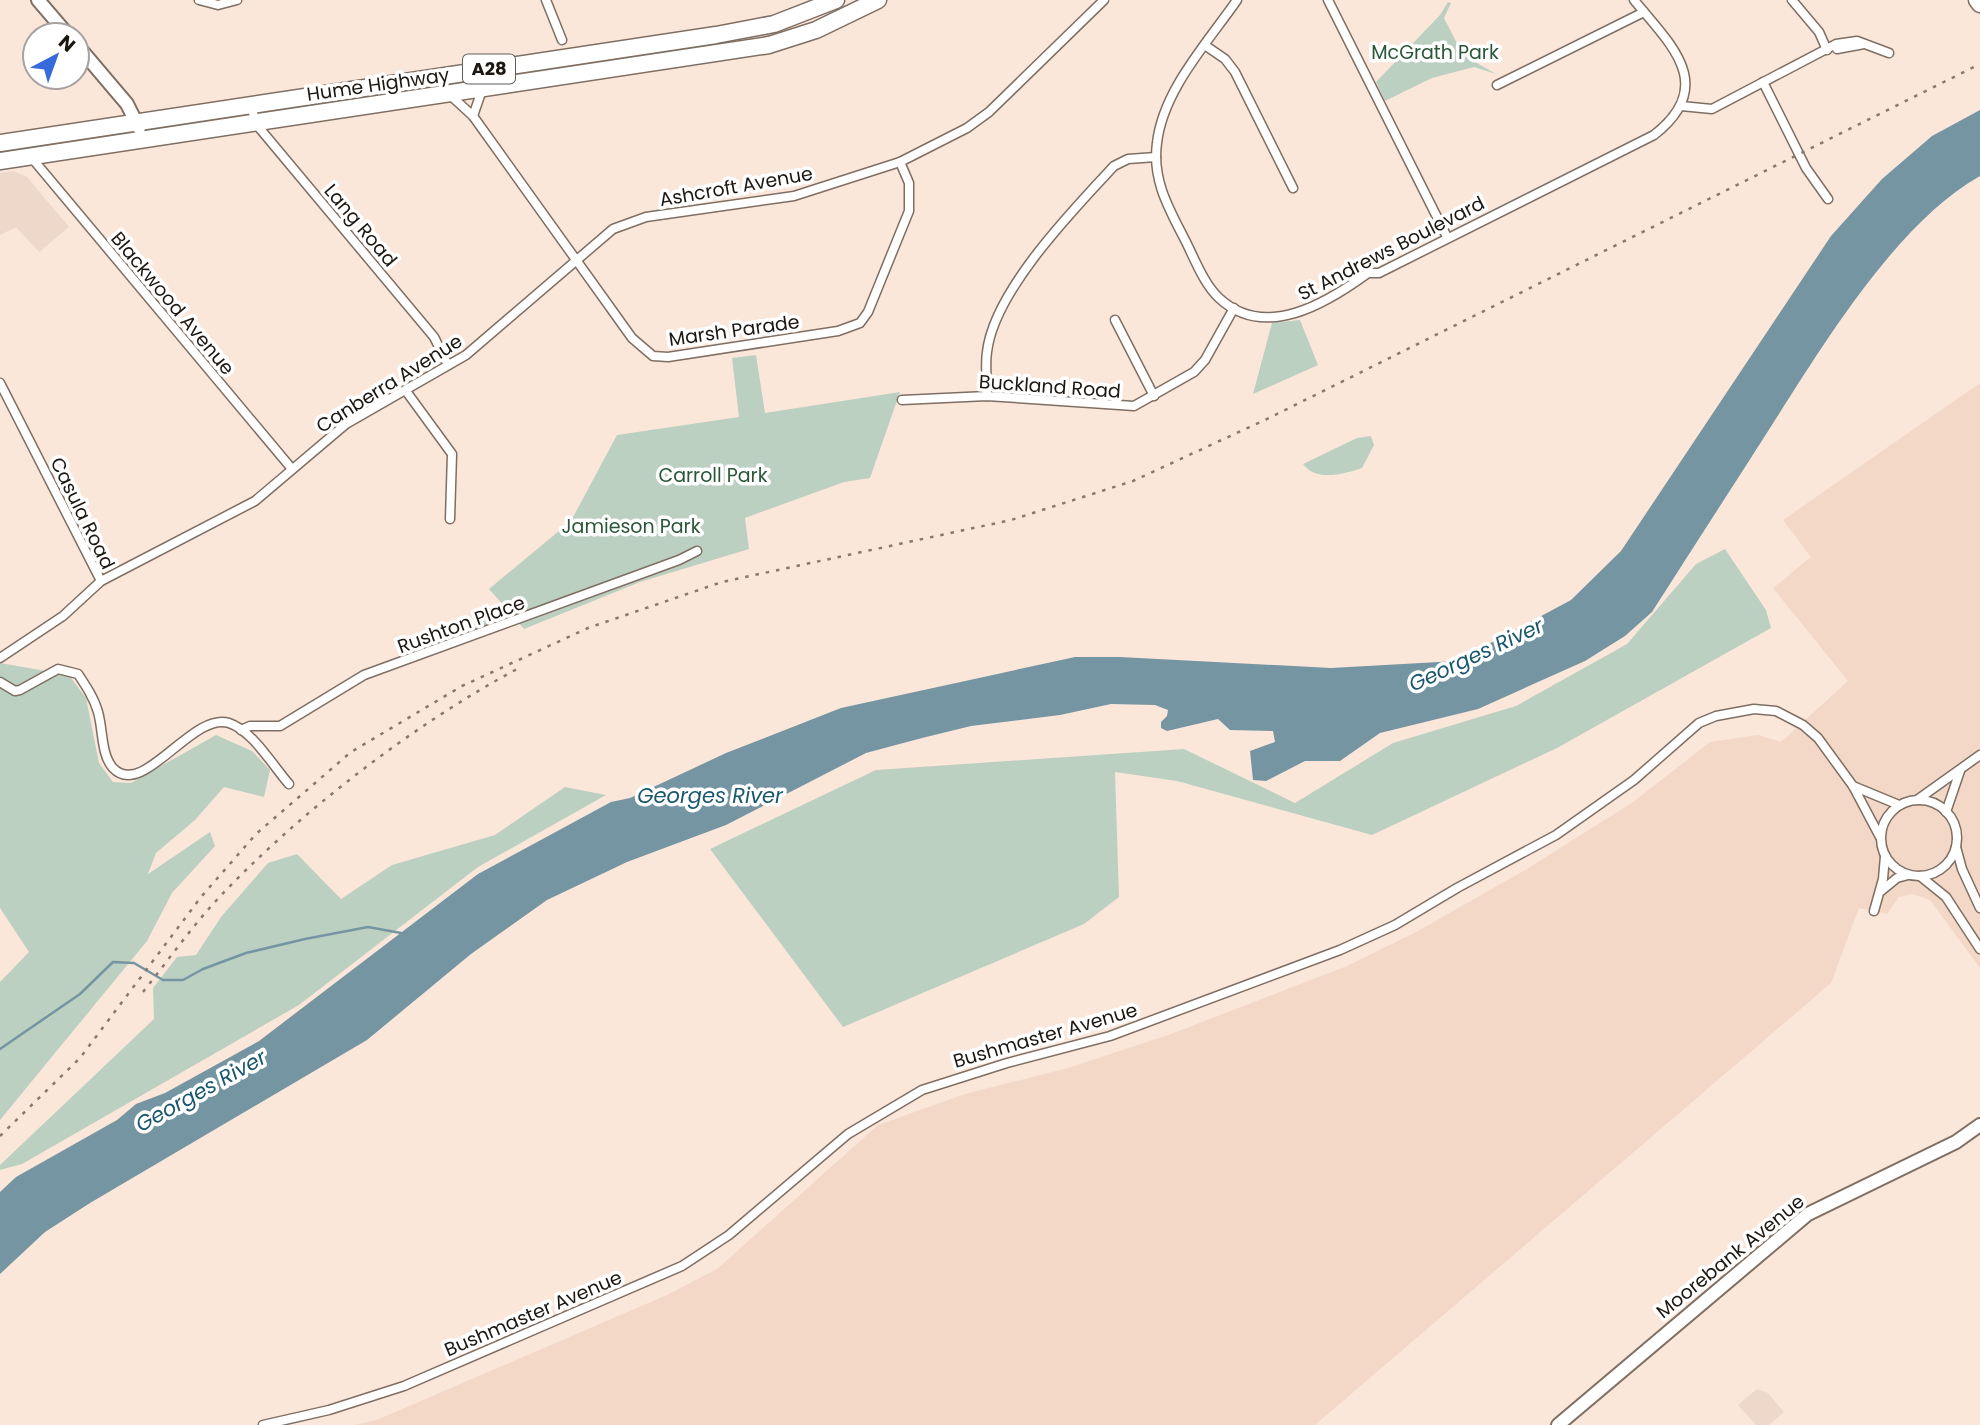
<svg xmlns="http://www.w3.org/2000/svg" width="1980" height="1425" font-family="Poppins,sans-serif">
  <style>
    .commercial { fill: #edd8ca }
    .built { fill: #f3d8c7 }
    .green { fill: #bcd0c1 }
    .water { fill: #7595a3 }
    .lines { fill: none; stroke-linecap: round; stroke-linejoin: round }
    .stream { stroke: #7595a3; stroke-width: 2.5 }
    .street-casing { stroke: #7f6e62; stroke-width: 11 }
    .secondary-casing { stroke: #7f6e62; stroke-width: 16 }
    .highway-casing { stroke: #7f6e62; stroke-width: 19 }
    .street { stroke: #fff; stroke-width: 8 }
    .secondary { stroke: #fff; stroke-width: 12 }
    .highway { stroke: #fff; stroke-width: 16 }
    .rail { stroke: #867970; stroke-width: 2.5; stroke-dasharray: 3.5 7; stroke-linecap: butt }
    .labels { text-anchor: middle; stroke-width: 7; stroke-linejoin: round; paint-order: stroke }
    .shield { fill: #fff; stroke: #615d59; stroke-width: 2 }
    .shield-label { font-size: 18px; font-weight: bold; fill: #1d1712 }
    .park-label { font-size: 19px; fill: #2a5637; stroke: #fff }
    .street-label { font-size: 19px; fill: #1d1712; stroke: #fff }
    .water-label { font-size: 21px; font-style: italic; fill: #1a576e; stroke: #fff }
  </style>
  <rect width="100%" height="100%" fill="#fbe6da"/>
  <g class="commercial">
    <polygon points="14,171 27,177 69,227 39,252 16,227 0,235 0,173"/>
    <polygon points="1757,1389 1768,1393 1784,1412 1769,1425 1756,1425 1738,1405"/>
  </g>
  <polygon class="built" points="1980,383 1980,968 1930,900 1912,894 1899,897 1887,914 1859,908 1831,983 1315,1425 355,1425 379,1419 667,1295 717,1269 878,1125 965,1094 1068,1068 1171,1034 1347,966 1418,931 1527,869 1633,802 1710,742 1758,735 1781,742 1848,681 1773,588 1811,557 1783,520"/>
  <g class="green">
    <polygon points="1448,2 1451,3 1444,18 1463,55 1496,74 1474,67 1432,78 1385,101 1376,82 1440,15"/>
    <polygon points="1300,320 1318,365 1253,394 1272,323"/>
    <polygon points="756,355 765,413 900,392 870,478 844,482 745,518 749,549 640,582 524,629 513,616 454,635 506,608 489,589 571,521 617,435 739,417 732,358"/>
    <path d="M 1371,436 L 1374,445 L 1362,468 C 1344,474 1316,482 1303,464 L 1357,438 Z"/>
    <polygon points="1725,549 1766,610 1771,628 1557,748 1372,835 1177,781 1115,772 1119,897 1084,924 843,1027 710,849 876,770 1184,749 1295,803 1393,743 1516,706 1627,644 1696,564"/>
    <polygon points="0,663 69,675 86,698 99,763 113,782 131,783 216,735 252,751 270,770 264,797 224,787 195,820 156,853 148,874 210,832 215,846 172,893 147,941 0,1120 0,982 29,952 0,908"/>
    <polygon points="565,787 606,795 478,867 299,1005 22,1164 0,1170 0,1165 154,1019 153,988 177,957 196,955 221,917 268,863 297,854 341,899 392,865 495,835"/>
  </g>
  <path class="water" d="M 1980,110 L 1980,176 C 1895,224 1822,347 1770,428 C 1731,489 1691,551 1652,612 L 1625,636 L 1585,661 L 1478,709 L 1380,733 L 1340,761 L 1305,761 L 1266,781 L 1253,780 L 1250,751 L 1275,742 L 1273,731 L 1230,730 L 1218,719 L 1167,731 L 1161,728 L 1161,722 L 1167,716 L 1168,710 L 1155,705 L 1111,704 L 1060,715 L 971,726 L 922,738 L 866,753 L 726,825 L 627,862 L 547,900 L 471,954 L 367,1040 L 90,1203 L 45,1232 L 0,1274 L 0,1192 L 16,1177 L 117,1120 L 136,1104 L 165,1093 L 259,1041 L 478,874 L 611,802 L 630,798 L 726,753 L 841,708 L 1075,657 L 1120,657 L 1331,668 L 1457,661 L 1571,600 L 1621,551 L 1831,236 L 1882,179 L 1932,136 Z"/>
  <g class="lines">
    <polyline class="stream" points="0,1049 80,994 113,962 134,963 163,980 183,980 203,969 246,953 305,939 368,927 401,933"/>
    <g class="street-casing">
      <g id="street">
        <polyline points="199,0 218,5 237,0"/>
        <polyline points="546,0 562,40"/>
        <path d="M 1237,0 C 1208,42 1163,90 1157,143 C 1152,179 1168,207 1184,238 C 1194,257 1203,283 1219,298 C 1265,341 1327,303 1368,273 L 1379,273 L 1654,135 C 1718,85 1670,44 1634,0"/>
        <polyline points="1328,0 1447,237"/>
        <polyline points="1792,0 1819,32 1827,50"/>
        <polyline points="1206,46 1225,59 1235,72 1293,188"/>
        <polyline points="1837,49 1864,44"/>
        <polyline points="1763,82 1806,168 1828,199"/>
        <polyline points="1497,85 1644,12"/>
        <polyline points="449,94 473,116 632,338 653,356 668,357 838,331 860,323 868,312 909,211 909,183 900,162"/>
        <polyline points="251,105 256,124 434,337 448,365"/>
        <polyline points="1681,106 1712,109 1836,44 1857,41 1889,53"/>
        <polyline points="473,116 482,90"/>
        <polyline points="31,157 292,469"/>
        <polyline points="1115,320 1154,396"/>
        <polyline points="0,383 101,581"/>
        <polyline points="406,391 452,454 450,519"/>
        <path d="M 987,396 C 987,381 985,366 987,352 C 994,291 1073,210 1114,166 L 1128,159 L 1156,157"/>
        <polyline points="902,400 987,396 1134,406 1194,372 1205,360 1234,308"/>
        <polyline points="0,658 63,616 101,581 255,501 346,424 466,355 613,229 646,217 794,196 900,162 967,128 989,112 1104,0"/>
        <path d="M 0,682 L 15,691 L 20,690 L 58,669 L 78,674 C 86,686 94,698 98,712 C 103,729 101,755 113,768 C 143,800 192,711 229,723 C 253,731 273,766 289,784"/>
        <polyline points="241,730 250,726 280,726 364,675 679,560 697,551"/>
        <polyline points="1853,786 1899,805"/>
        <polyline points="1917,800 1980,755"/>
        <circle cx="1919" cy="838" r="38"/>
        <polyline points="1946,812 1960,771"/>
        <polyline points="1956,847 1962,869 1980,908"/>
        <polyline points="1920,876 1946,897 1980,949"/>
        <polyline points="1881,891 1897,878 1908,875"/>
        <polyline points="1874,911 1883,879 1885,856"/>
        <polyline points="263,1425 329,1410 404,1386 682,1266 729,1235 848,1134 922,1090 1007,1063 1110,1036 1340,950 1395,925 1457,888 1556,835 1634,780 1699,723 1716,716 1754,709 1776,711 1803,725 1818,738 1853,786 1880,837"/>
      </g>
    </g>
    <g class="secondary-casing">
      <g id="secondary">
        <polyline points="38,0 68,35"/>
        <polyline points="77,45 127,104 139,128"/>
        <polyline points="1558,1425 1808,1214 1956,1142 1980,1125"/>
      </g>
    </g>
    <g class="highway-casing">
      <g id="highway">
        <polyline points="1977,0 1980,4"/>
        <polyline points="0,143 716,35 774,24 836,0"/>
        <polyline points="0,161 769,45 816,30 878,0"/>
      </g>
    </g>
    <use href="#street" class="street"/>
    <use href="#secondary" class="secondary"/>
    <use href="#highway" class="highway"/>
    <g class="rail">
      <path d="M 143,992 C 166,963 188,932 213,904 C 293,817 415,723 519,668"/>
      <polyline points="0,1136 80,1058 201,897 256,834 351,752 462,686 588,628 722,582 1011,520 1133,481 1267,419 1980,64"/>
    </g>
  </g>
  <g class="labels">
    <rect class="shield" x="463" y="54.5" width="52" height="29" rx="5"/>
    <g class="shield-label">
      <text x="489" y="75">A28</text>
    </g>
    <g class="park-label">
      <text x="1435" y="59">McGrath Park</text>
      <text x="713" y="482">Carroll Park</text>
      <text x="631" y="533">Jamieson Park</text>
    </g>
    <g class="street-label">
      <text transform="translate(378 84) rotate(-8)" y="7">Hume Highway</text>
      <text transform="translate(736 186) rotate(-10)" y="7">Ashcroft Avenue</text>
      <text transform="translate(361 225) rotate(50)" y="7">Lang Road</text>
      <text transform="translate(1391 248) rotate(-27)" y="7">St Andrews Boulevard</text>
      <text transform="translate(173 303) rotate(50)" y="7">Blackwood Avenue</text>
      <text transform="translate(734 330) rotate(-8)" y="7">Marsh Parade</text>
      <text transform="translate(389 383) rotate(-32)" y="7">Canberra Avenue</text>
      <text transform="translate(1050 386) rotate(4)" y="7">Buckland Road</text>
      <text transform="translate(83 513) rotate(64)" y="7">Casula Road</text>
      <text transform="translate(461 624) rotate(-20)" y="7">Rushton Place</text>
      <text transform="translate(1045 1035) rotate(-16)" y="7">Bushmaster Avenue</text>
      <text transform="translate(1730 1256) rotate(-39)" y="7">Moorebank Avenue</text>
      <text transform="translate(533 1313) rotate(-23)" y="7">Bushmaster Avenue</text>
    </g>
    <g class="water-label">
      <text transform="translate(1476 655) rotate(-25)" y="7">Georges River</text>
      <text x="710" y="803">Georges River</text>
      <text transform="translate(201 1091) rotate(-29)" y="7">Georges River</text>
    </g>
  </g>
  <g transform="translate(56 56) rotate(41)"><circle r="33" fill="#ffffff" stroke="#a5a2a0" stroke-width="2"/>
  <path d="M0-5L12 26L0 18L-12 26Z" fill="#376bdb"/>
  <text y="-10" font-size="19" font-weight="bold" text-anchor="middle" fill="#1d1712">N</text>
  </g>
</svg>
